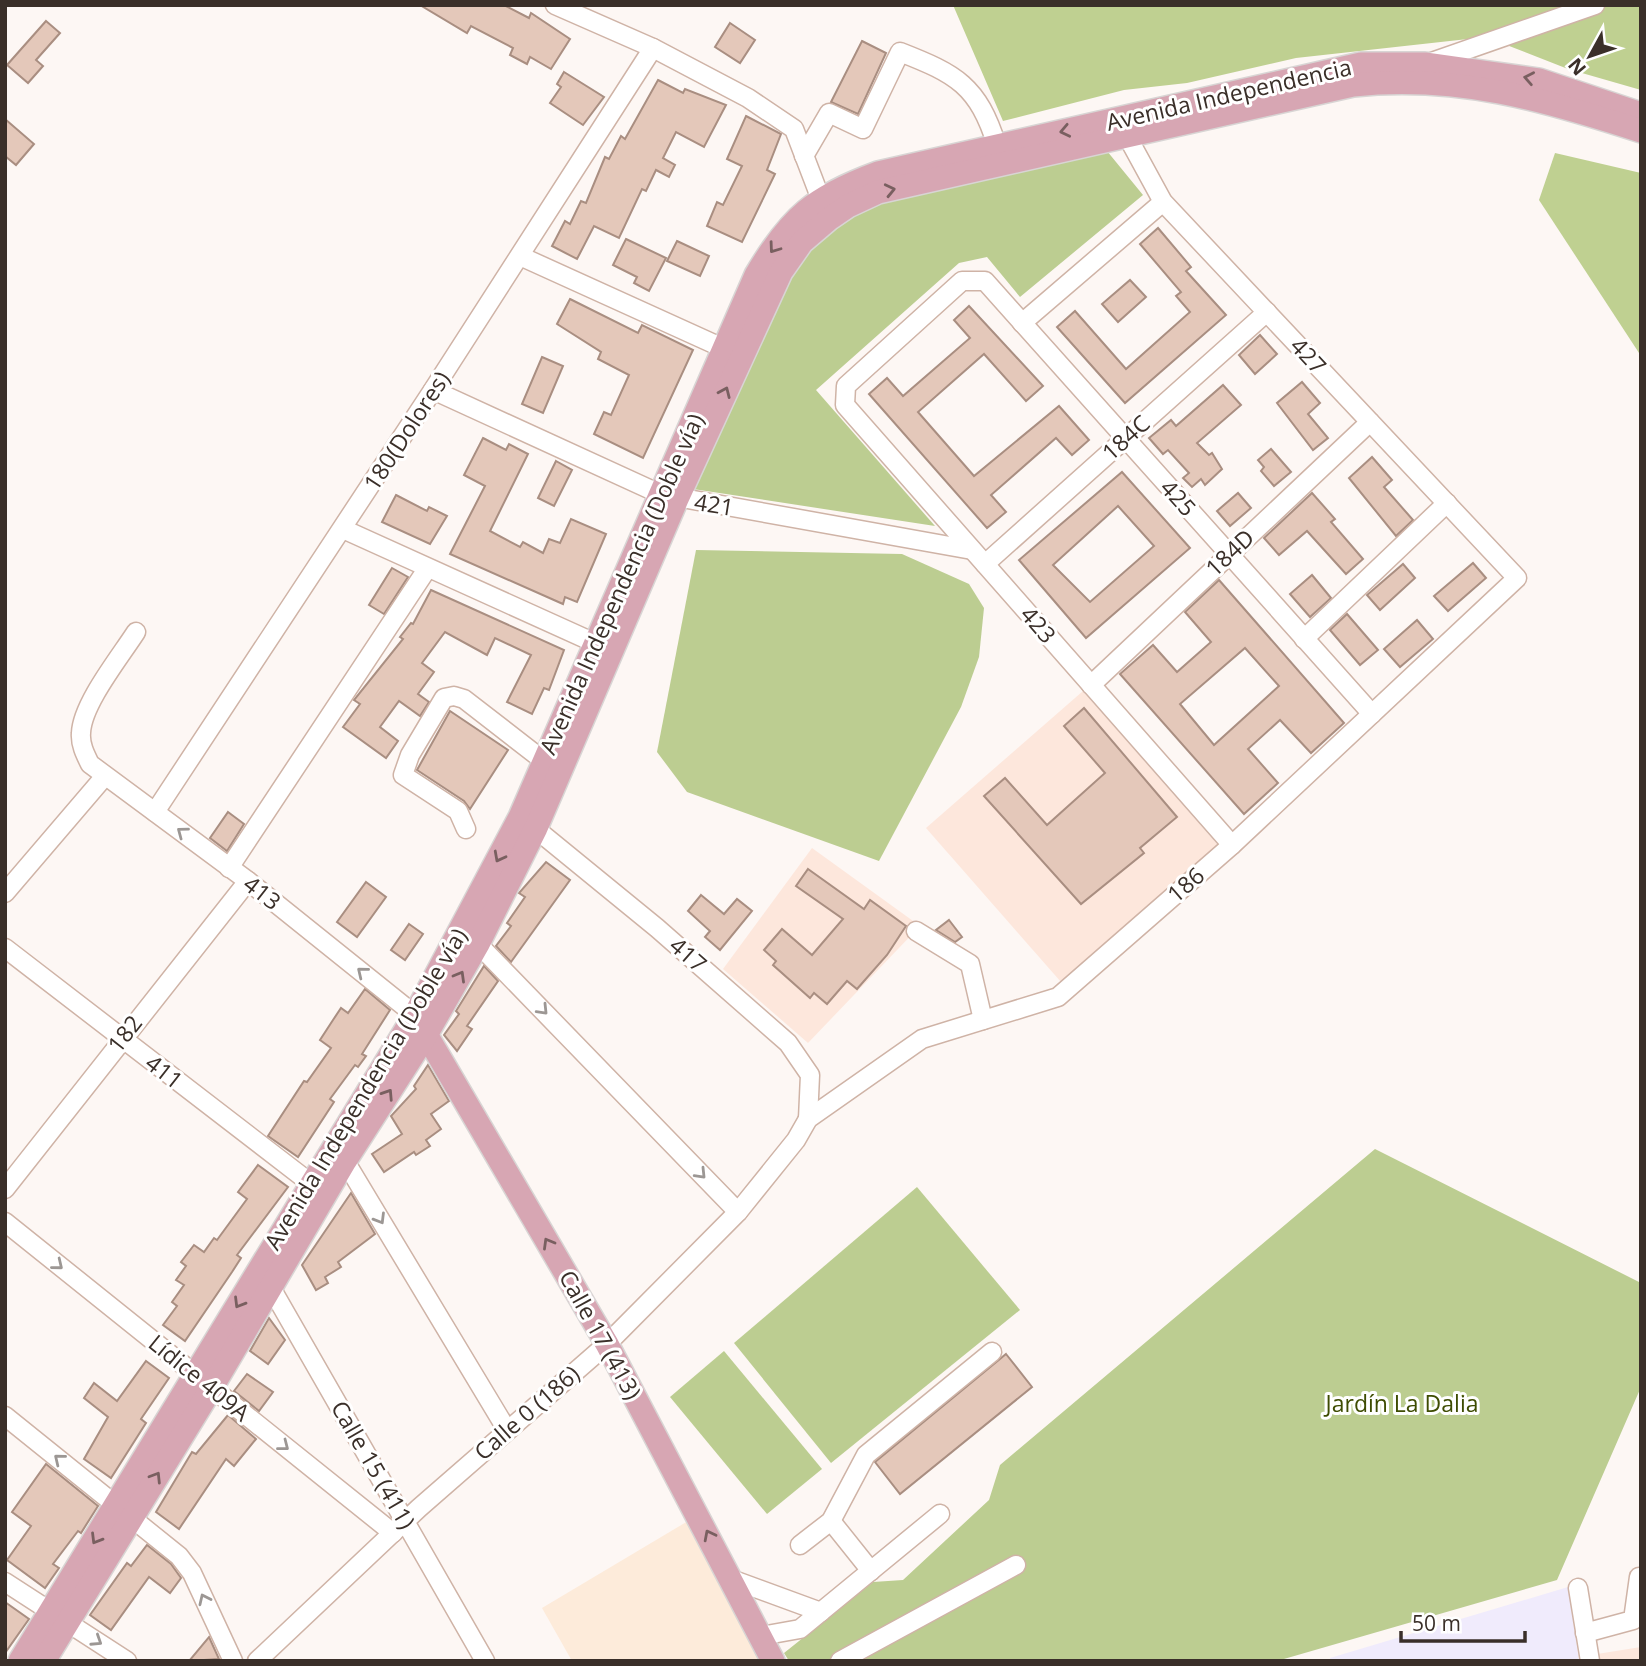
<svg xmlns="http://www.w3.org/2000/svg" width="1646" height="1666" font-family="'Open Sans',sans-serif">
  <style>
    .commercial { fill: #fdebda }
    .industrial { fill: #f0ebfc }
    .built { fill: #fde7dc }
    .green { fill: #bccd91 }
    .forest { fill: #bfd091 }
    .building { fill: #e4c8ba; stroke: #a98e81; stroke-width: 2; fill-rule: evenodd }
    .lines { fill: none; stroke-linecap: round; stroke-linejoin: round }
    .minor-casing { stroke: #cfb3a6; stroke-width: 21 }
    .major-casing { stroke: #d8d5d4; stroke-width: 26 }
    .minor { stroke: #fff; stroke-width: 18 }
    .major { stroke: #d7a6b3; stroke-width: 23 }
    .oneway { stroke: #795f60 }
    .oneway2 { stroke: #9c9794 }
    .labels { text-anchor: middle; stroke-width: 6; stroke-linejoin: round; paint-order: stroke }
    .street-label { font-size: 23px; fill: #3a2f29; stroke: #fff }
    .park-label { font-size: 23px; fill: #3e4c02; stroke: #fff }
  </style>
  <rect width="100%" height="100%" fill="#fdf7f4"/>
  <polygon class="commercial" points="688,1521 760,1661 572,1661 542,1608"/>
  <polygon class="industrial" points="1568,1587 1579,1661 1331,1661 1330,1658"/>
  <g class="built">
    <polygon points="1083,691 1218,845 1061,982 926,828"/>
    <polygon points="812,848 920,926 808,1043 723,969"/>
    <polygon points="1641,1647 1641,1661 1598,1661 1597,1654"/>
  </g>
  <g class="green">
    <polygon points="1107,151 1143,195 1020,297 987,257 959,263 816,390 935,526 693,489 792,269 820,234 875,201"/>
    <polygon points="696,550 902,554 969,584 984,608 979,657 961,707 879,861 687,792 657,752"/>
    <polygon points="1375,1149 1641,1283 1641,1387 1557,1580 1277,1661 789,1661 784,1653 873,1582 903,1580 989,1500 1000,1465"/>
    <polygon points="917,1187 1020,1310 831,1463 734,1343"/>
    <polygon points="724,1351 822,1469 767,1514 670,1397"/>
  </g>
  <g class="forest">
    <polygon points="953,5 1641,5 1641,90 1568,69 1486,37 1296,58 1187,83 1124,90 1003,121"/>
    <polygon points="1555,153 1641,173 1641,356 1539,200"/>
  </g>
  <g class="building">
    <polygon points="420,5 504,5 529,18 531,13 570,39 551,69 530,57 527,64 510,55 513,48 471,26 467,33"/>
    <polygon points="46,21 60,33 36,60 43,66 28,83 7,65"/>
    <polygon points="730,23 755,40 740,63 715,47"/>
    <polygon points="862,41 886,53 858,114 831,102"/>
    <polygon points="564,72 604,97 583,125 550,103 561,87 557,84"/>
    <polygon points="658,80 683,93 685,89 726,105 704,147 676,132 663,158 675,165 669,177 656,170 646,191 642,189 619,238 594,226 577,259 552,246 565,221 570,224 581,201 586,203 605,157 609,159 621,136 625,139"/>
    <polygon points="746,116 781,134 767,170 775,174 742,242 707,226 717,202 723,205 742,166 727,159"/>
    <polygon points="5,119 34,144 16,165 5,156"/>
    <polygon points="1158,228 1191,267 1186,271 1226,315 1125,403 1057,327 1075,311 1126,369 1190,312 1176,296 1181,292 1140,244"/>
    <polygon points="626,239 666,258 649,291 634,283 637,277 613,265"/>
    <polygon points="677,241 709,256 700,276 667,261"/>
    <polygon points="1130,280 1146,297 1118,322 1102,304"/>
    <polygon points="570,299 638,333 642,325 693,350 643,458 594,434 604,412 611,415 629,375 598,359 601,352 557,324"/>
    <polygon points="969,306 1043,386 1026,401 984,354 918,412 974,476 1059,406 1089,440 1072,455 1056,438 991,495 1006,512 987,528 869,394 887,378 903,396 970,338 954,320"/>
    <polygon points="1260,335 1277,354 1255,374 1239,355"/>
    <polygon points="542,357 563,366 543,413 522,404"/>
    <polygon points="1302,382 1320,403 1308,414 1328,438 1313,450 1277,403"/>
    <polygon points="1223,385 1241,405 1197,443 1209,455 1212,453 1222,469 1205,485 1201,479 1192,487 1183,478 1189,473 1168,450 1163,454 1149,438 1171,420 1176,426"/>
    <polygon points="483,438 506,450 509,444 528,454 490,531 520,547 523,542 543,553 549,539 560,543 571,519 606,534 577,602 565,597 563,604 450,554 485,486 464,475"/>
    <polygon points="1271,449 1291,472 1274,486 1261,471 1264,467 1258,460"/>
    <polygon points="1372,457 1392,480 1384,487 1413,520 1396,536 1349,478"/>
    <polygon points="556,461 572,470 554,506 538,498"/>
    <path d="M 1122,472 L 1190,548 L 1086,638 L 1019,560 ZM 1118,506 L 1154,546 L 1090,602 L 1053,565 Z"/>
    <polygon points="1238,493 1251,508 1230,526 1217,511"/>
    <polygon points="1312,493 1335,519 1331,522 1363,559 1346,574 1307,531 1279,555 1264,538"/>
    <polygon points="396,495 427,511 429,507 447,516 430,544 382,522"/>
    <polygon points="1473,563 1486,578 1448,611 1434,596"/>
    <polygon points="1403,564 1415,578 1380,610 1367,595"/>
    <polygon points="392,568 408,577 384,614 369,605"/>
    <polygon points="1312,575 1331,598 1310,617 1290,594"/>
    <path d="M 1219,580 L 1344,723 L 1311,753 L 1280,720 L 1248,749 L 1278,783 L 1244,814 L 1120,674 L 1153,645 L 1177,672 L 1211,642 L 1185,612 ZM 1245,648 L 1279,686 L 1214,745 L 1180,704 Z"/>
    <polygon points="431,590 564,650 549,690 544,688 532,714 507,702 531,655 495,638 487,655 445,632 422,663 434,672 418,694 429,702 420,716 399,701 380,727 398,741 386,758 343,727 360,704 354,700 403,639 400,637 411,623 413,624"/>
    <polygon points="1347,614 1378,650 1360,665 1330,630"/>
    <polygon points="1417,620 1433,639 1400,667 1384,649"/>
    <polygon points="1084,708 1177,817 1140,848 1144,853 1081,904 984,796 1005,778 1047,825 1105,773 1064,726"/>
    <polygon points="450,711 508,750 470,809 464,801 417,770"/>
    <polygon points="228,812 244,824 227,851 210,838"/>
    <polygon points="546,862 570,880 511,962 496,946 511,926 507,923 525,897 519,893"/>
    <polygon points="808,869 864,909 870,900 906,926 887,955 857,989 847,981 827,1004 814,993 810,998 773,965 776,961 764,950 782,929 812,955 843,919 796,886"/>
    <polygon points="366,882 386,897 357,937 337,922"/>
    <polygon points="701,895 724,914 737,899 752,911 720,950 705,937 710,931 688,911"/>
    <polygon points="949,920 962,937 955,942 936,930"/>
    <polygon points="409,924 423,934 405,960 391,950"/>
    <polygon points="484,966 498,981 467,1026 472,1029 457,1051 444,1035 459,1014 456,1011"/>
    <polygon points="365,989 390,1010 362,1054 366,1056 358,1067 355,1065 330,1099 334,1102 298,1157 268,1136 304,1081 307,1082 331,1048 320,1040 333,1020 341,1008 348,1013"/>
    <polygon points="428,1065 449,1101 431,1114 441,1129 426,1140 430,1146 416,1155 414,1152 384,1172 372,1154 402,1134 391,1116 416,1089 414,1086"/>
    <polygon points="258,1165 288,1187 237,1255 241,1258 232,1272 185,1341 163,1325 177,1306 172,1302 184,1285 176,1280 186,1266 181,1262 194,1245 204,1252 214,1238 217,1240 247,1199 238,1192"/>
    <polygon points="351,1193 375,1234 338,1262 341,1267 325,1277 328,1283 316,1290 302,1265"/>
    <polygon points="269,1318 285,1340 268,1364 250,1351"/>
    <polygon points="1006,1354 1032,1387 900,1494 875,1462"/>
    <polygon points="146,1361 169,1378 141,1419 146,1423 111,1478 84,1459 108,1417 84,1398 94,1383 117,1401"/>
    <polygon points="247,1374 273,1392 259,1411 234,1391"/>
    <polygon points="228,1415 256,1439 234,1466 226,1459 179,1529 156,1512 192,1452 196,1454"/>
    <polygon points="46,1464 98,1506 81,1533 78,1531 53,1564 59,1568 45,1588 7,1560 31,1526 12,1512"/>
    <polygon points="147,1545 171,1564 181,1578 170,1593 149,1577 111,1630 90,1615 127,1563 131,1566"/>
    <polygon points="5,1602 29,1619 5,1653"/>
    <polygon points="209,1637 219,1659 189,1661"/>
  </g>
  <g class="lines">
    <g class="minor-casing">
      <g id="minor">
        <polyline points="555,5 653,48 748,98 794,129 825,210"/>
        <polyline points="1426,64 1595,5"/>
        <path d="M 804,156 L 829,113 L 863,129 L 900,52 C 956,74 978,85 997,146"/>
        <polyline points="520,256 725,349"/>
        <polyline points="1022,323 1163,202"/>
        <polyline points="433,390 660,494 972,550"/>
        <polyline points="343,529 606,648"/>
        <polyline points="985,564 1267,312"/>
        <path d="M 136,632 C 120,657 82,704 81,733 C 80,744 85,754 90,764 L 248,881 L 415,1015"/>
        <polyline points="1304,639 1447,503"/>
        <polyline points="1091,685 1370,422"/>
        <polyline points="155,812 433,390 653,48"/>
        <polyline points="526,821 657,928 788,1043 810,1075 808,1119"/>
        <polyline points="466,829 458,811 403,775 410,755 444,698 454,696 464,699 544,761"/>
        <polyline points="1232,845 845,405 846,386 962,281 985,281 1372,714"/>
        <polyline points="229,868 427,569"/>
        <polyline points="5,893 105,776"/>
        <polyline points="916,931 970,964 983,1020"/>
        <polyline points="478,944 738,1212"/>
        <polyline points="5,948 322,1192"/>
        <polyline points="345,1161 507,1430"/>
        <polyline points="5,1189 248,881"/>
        <polyline points="5,1222 393,1533"/>
        <polyline points="263,1282 270,1286 485,1661"/>
        <polyline points="5,1416 179,1556 192,1573 233,1661"/>
        <polyline points="831,1521 871,1571"/>
        <polyline points="800,1545 831,1521 866,1455 992,1352"/>
        <polyline points="731,1579 821,1612"/>
        <polyline points="5,1582 127,1661"/>
        <polyline points="1578,1588 1590,1661"/>
        <polyline points="1585,1633 1633,1620 1639,1577"/>
        <polyline points="761,1636 800,1629 940,1514"/>
        <polyline points="257,1661 419,1508 607,1344 738,1212 796,1140 808,1119 922,1039 1058,997 1232,845 1517,578 1163,202 1121,125"/>
        <polyline points="840,1661 1016,1565"/>
      </g>
    </g>
    <g class="major-casing">
      <g id="major">
        <polyline points="420,1024 607,1344 773,1661"/>
        <path d="M 20,1661 L 415,1015 L 520,817 L 756,275 C 791,216 814,197 878,173 L 1361,64 L 1425,64 L 1539,80 L 1641,114"/>
        <path d="M 44,1661 L 211,1389 L 345,1161 L 426,1035 L 478,944 L 536,828 L 677,499 L 781,272 L 802,242 L 829,219 L 848,206 L 878,192 L 1353,85 C 1457,74 1543,99 1641,131"/>
      </g>
    </g>
    <use href="#minor" class="minor"/>
    <use href="#major" class="major"/>
  </g>
  <defs><path id="oneway-chevron" d="M-2-3.5L2.5 0L-2 3.5" fill="none" stroke-width="1.6" stroke-linecap="round" stroke-linejoin="round" transform="scale(1.75)"/></defs>
  <g class="oneway">
    <use href="#oneway-chevron" transform="translate(1529 78) rotate(-169)"/>
    <use href="#oneway-chevron" transform="translate(1065 131) rotate(168)"/>
    <use href="#oneway-chevron" transform="translate(890 190) rotate(-13)"/>
    <use href="#oneway-chevron" transform="translate(774 248) rotate(126)"/>
    <use href="#oneway-chevron" transform="translate(725 392) rotate(-66)"/>
    <use href="#oneway-chevron" transform="translate(499 857) rotate(118)"/>
    <use href="#oneway-chevron" transform="translate(460 976) rotate(-60)"/>
    <use href="#oneway-chevron" transform="translate(388 1094) rotate(-57)"/>
    <use href="#oneway-chevron" transform="translate(548 1243) rotate(-120)"/>
    <use href="#oneway-chevron" transform="translate(239 1303) rotate(121)"/>
    <use href="#oneway-chevron" transform="translate(156 1477) rotate(-58)"/>
    <use href="#oneway-chevron" transform="translate(709 1535) rotate(-117)"/>
    <use href="#oneway-chevron" transform="translate(96 1539) rotate(121)"/>
  </g>
  <g class="oneway2">
    <use href="#oneway-chevron" transform="translate(182 832) rotate(-143)"/>
    <use href="#oneway-chevron" transform="translate(362 972) rotate(-141)"/>
    <use href="#oneway-chevron" transform="translate(543 1010) rotate(46)"/>
    <use href="#oneway-chevron" transform="translate(701 1174) rotate(46)"/>
    <use href="#oneway-chevron" transform="translate(380 1219) rotate(59)"/>
    <use href="#oneway-chevron" transform="translate(58 1265) rotate(39)"/>
    <use href="#oneway-chevron" transform="translate(284 1446) rotate(38)"/>
    <use href="#oneway-chevron" transform="translate(59 1459) rotate(-141)"/>
    <use href="#oneway-chevron" transform="translate(204 1599) rotate(-115)"/>
    <use href="#oneway-chevron" transform="translate(97 1641) rotate(33)"/>
  </g>
  <g class="labels">
    <g class="street-label">
      <text transform="translate(1229 95) rotate(-13)" y="8">Avenida Independencia</text>
      <text transform="translate(1308 356) rotate(47)" y="8">427</text>
      <text transform="translate(407 431) rotate(-57)" y="8">180(Dolores)</text>
      <text transform="translate(1126 438) rotate(-42)" y="8">184C</text>
      <text transform="translate(1178 498) rotate(48)" y="8">425</text>
      <text transform="translate(714 505) rotate(9)" y="8">421</text>
      <text transform="translate(1230 553) rotate(-43)" y="8">184D</text>
      <text transform="translate(622 584) rotate(-66)" y="8">Avenida Independencia (Doble vía)</text>
      <text transform="translate(1038 625) rotate(49)" y="8">423</text>
      <text transform="translate(1186 885) rotate(-41)" y="8">186</text>
      <text transform="translate(262 893) rotate(38)" y="8">413</text>
      <text transform="translate(688 955) rotate(41)" y="8">417</text>
      <text transform="translate(125 1034) rotate(-52)" y="8">182</text>
      <text transform="translate(164 1072) rotate(38)" y="8">411</text>
      <text transform="translate(366 1089) rotate(-59)" y="8">Avenida Independencia (Doble vía)</text>
      <text transform="translate(600 1335) rotate(61)" y="8">Calle 17 (413)</text>
      <text transform="translate(199 1378) rotate(39)" y="8">Lídice 409A</text>
      <text transform="translate(527 1413) rotate(-41)" y="8">Calle 0 (186)</text>
      <text transform="translate(373 1465) rotate(60)" y="8">Calle 15 (411)</text>
    </g>
    <g class="park-label">
      <text x="1402" y="1412">Jardín La Dalia</text>
    </g>
  </g>
  <rect width="1646" height="1666" fill="none" stroke="#3a2f29" stroke-width="14"/>
  <g transform="translate(1590 56) rotate(230)" stroke="#ffffff" stroke-width="5" paint-order="stroke">
  <path d="M0-5L12 26L0 18L-12 26Z" fill="#3a2f29"/>
  <text y="-10" font-size="19" font-weight="bold" text-anchor="middle" fill="#3a2f29">N</text>
  </g>
  <path d="M1401 1631v10h124v-10" fill="none" stroke="#3a2f29" stroke-width="3.5"/>
  <text x="1412" y="1631" font-size="21" fill="#3a2f29" stroke="#ffffff" stroke-width="5" paint-order="stroke">50 m</text>
</svg>
